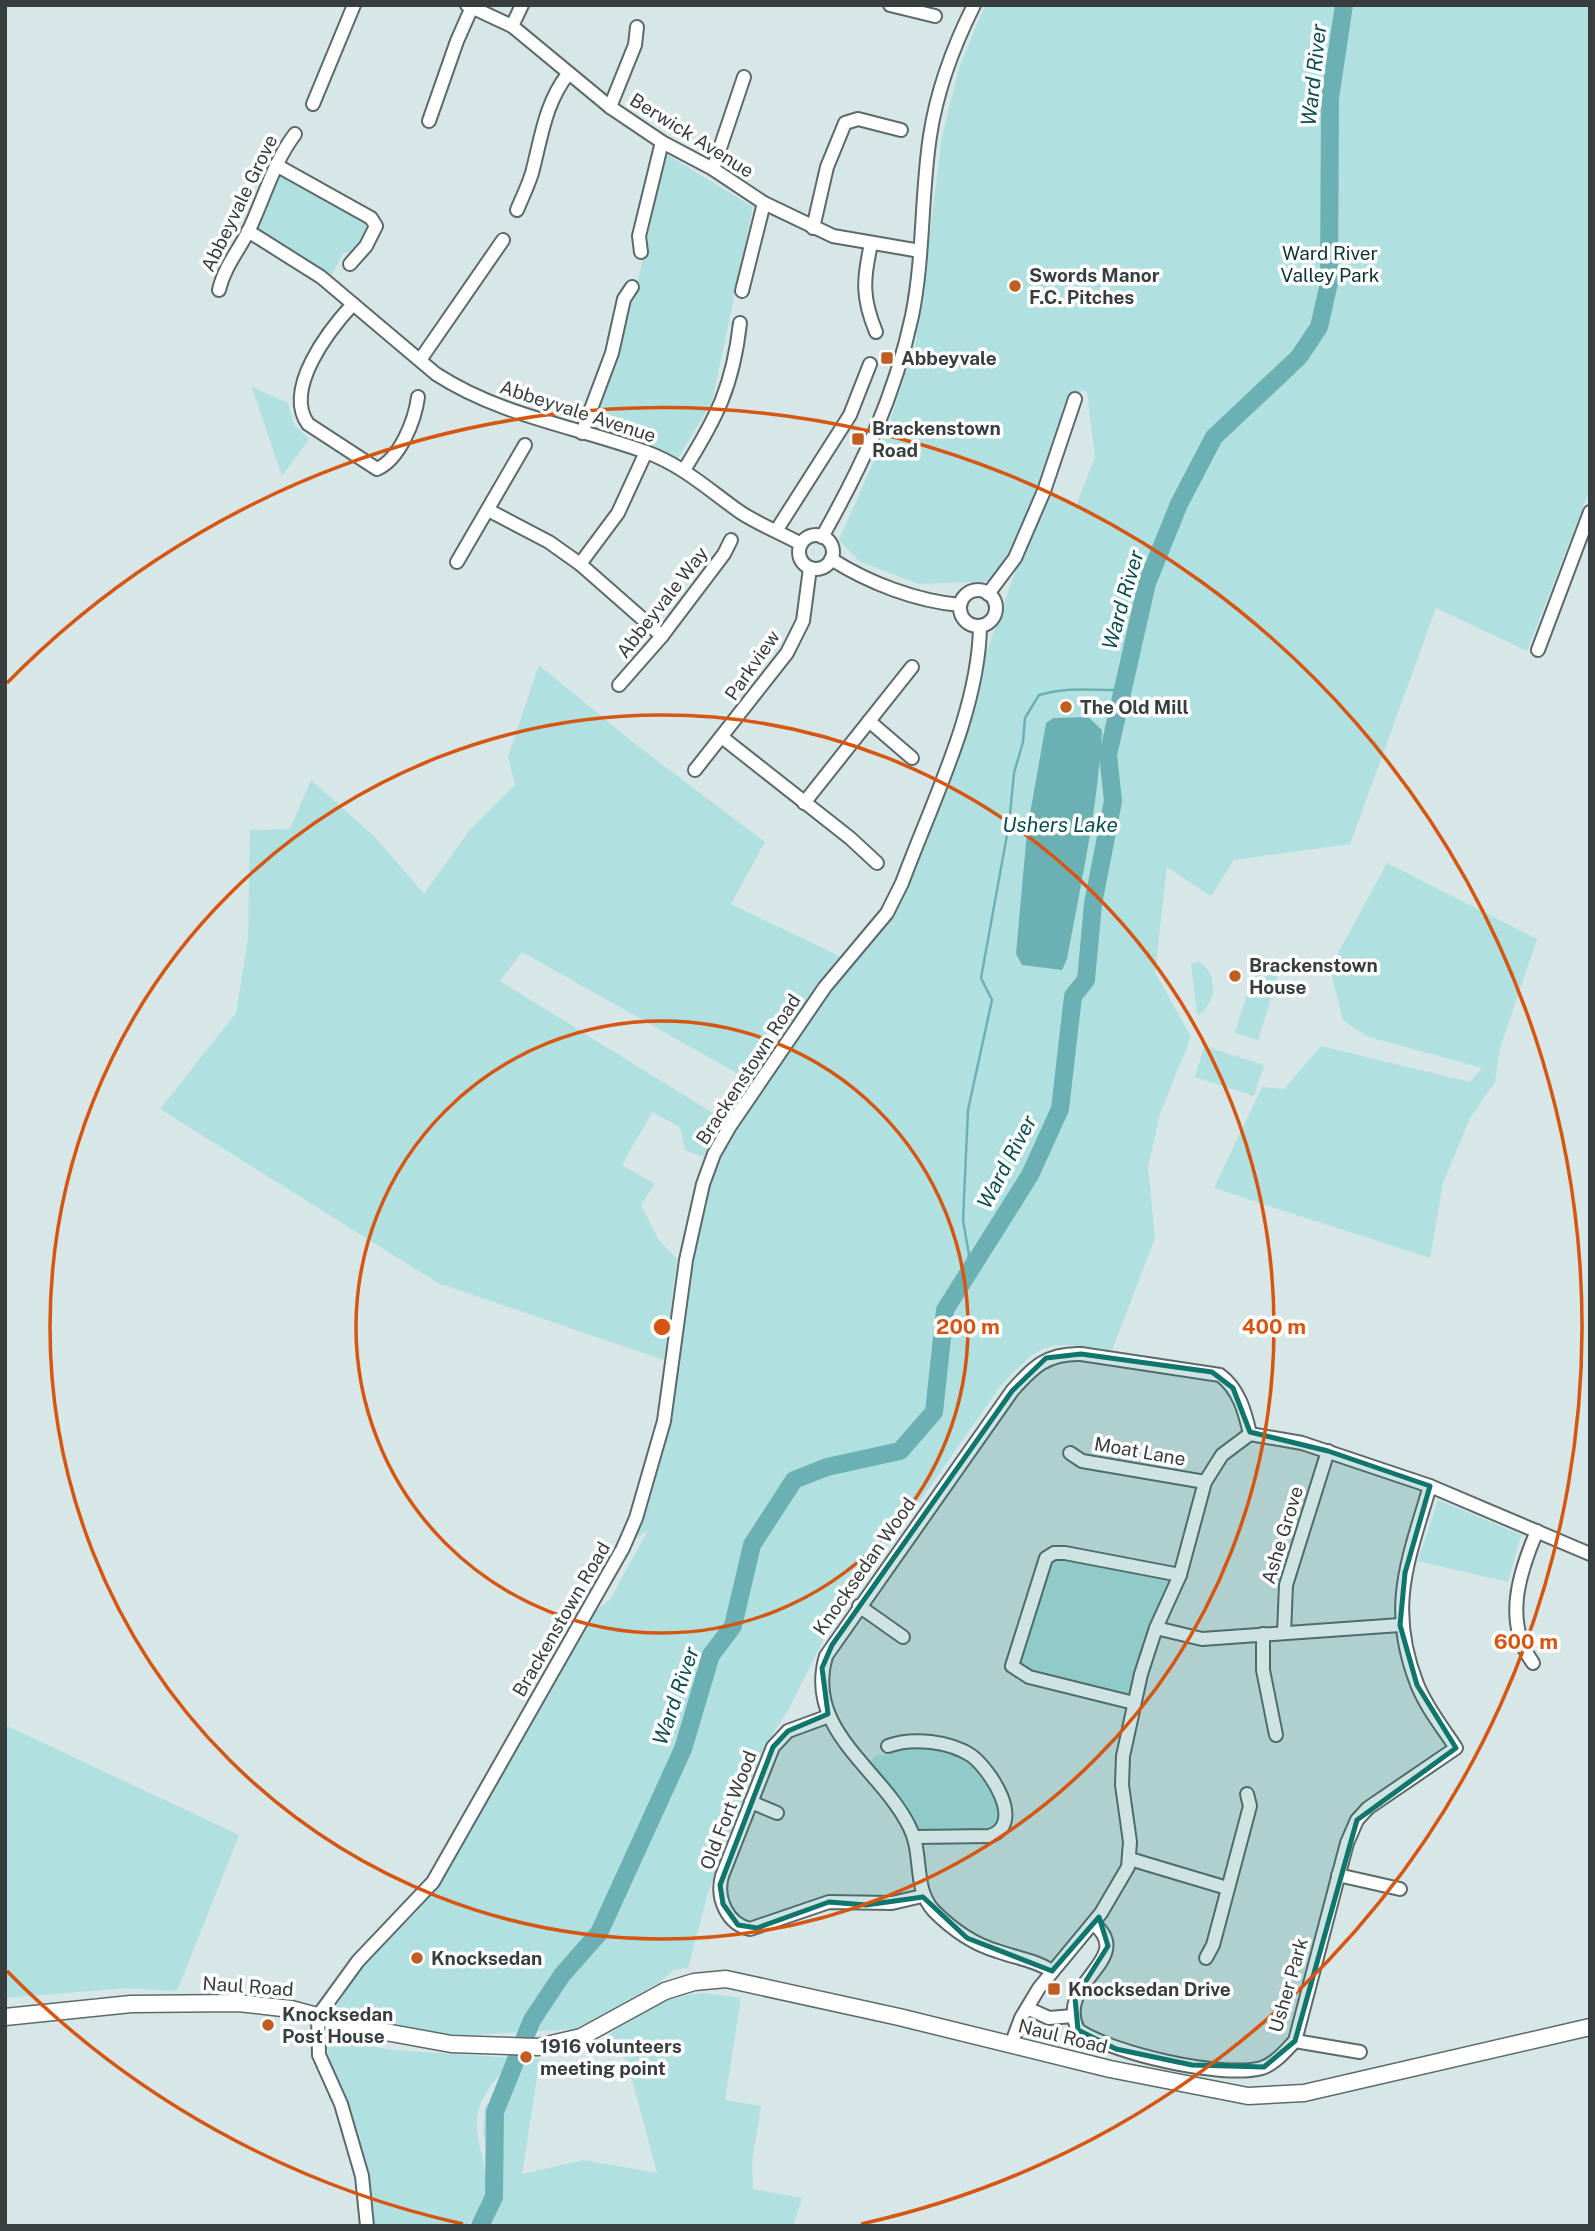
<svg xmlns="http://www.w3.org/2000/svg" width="1595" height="2231" font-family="'Public Sans',sans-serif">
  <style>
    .green { fill: #b1e0e1; fill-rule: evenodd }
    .water { fill: #6bb1b3 }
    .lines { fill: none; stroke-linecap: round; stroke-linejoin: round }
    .stream { stroke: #6bb1b3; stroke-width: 2.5 }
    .river { stroke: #6bb1b3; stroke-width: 18 }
    .minor-casing { stroke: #5d6a6a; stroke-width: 16 }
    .major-casing { stroke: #5d6a6a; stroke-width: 19 }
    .minor { stroke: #fff; stroke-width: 12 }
    .major { stroke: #fff; stroke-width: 16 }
    .marked { fill: #0f766e; fill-opacity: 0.2; stroke: #0f766e; stroke-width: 5; stroke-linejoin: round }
    .ring { fill: none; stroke: #d65611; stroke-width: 3.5 }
    .poi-dot { fill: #c05e22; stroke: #fff; stroke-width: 2.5 }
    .labels { text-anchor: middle; stroke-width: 7; stroke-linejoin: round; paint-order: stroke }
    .street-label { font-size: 19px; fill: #383e3e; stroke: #fff }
    .park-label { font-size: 19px; fill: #0e3233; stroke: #fff }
    .poi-label { font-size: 19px; font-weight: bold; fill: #383e3e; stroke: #fff; text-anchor: start }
    .water-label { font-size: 21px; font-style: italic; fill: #0d4d4f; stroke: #fff }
    .centre { fill: #d65611; stroke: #fff; stroke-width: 3.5 }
    .ring-label { font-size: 21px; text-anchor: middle; font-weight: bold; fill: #d65611; stroke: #fff; stroke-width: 7; stroke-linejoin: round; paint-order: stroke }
  </style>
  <rect width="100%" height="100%" fill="#d7e6e6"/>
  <g class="green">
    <path d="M 985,5 L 1590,5 L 1590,489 L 1527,651 L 1436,608 L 1350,844 L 1234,860 L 1211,896 L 1167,867 L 1155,972 L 1191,1037 L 1160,1114 L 1148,1167 L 1155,1238 L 1112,1350 C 1047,1341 1044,1339 999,1388 L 824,1638 L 787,1712 L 768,1741 L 708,1893 L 688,1968 L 674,1970 L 660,1982 L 577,2029 L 455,2036 L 360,2019 L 318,2016 L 336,2007 L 363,1963 L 417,1912 L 595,1611 L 610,1600 L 648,1530 L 623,1548 L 663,1427 L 703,1184 L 730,1126 L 887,913 L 921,836 L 1038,508 L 995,581 L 918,584 L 859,561 L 839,540 L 887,431 L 916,341 L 942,137 L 959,68 ZM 1081,390 L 1087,392 L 1095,457 L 1076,506 L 1044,491 Z"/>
    <polygon points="666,154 753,207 712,402 678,458 591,426 639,276"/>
    <polygon points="278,175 370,217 358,250 343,253 332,275 255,228"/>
    <polygon points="252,387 288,403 294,425 309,439 282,476"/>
    <polygon points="539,665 635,744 765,842 731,904 839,956 751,1081 522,952 500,981 724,1120 703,1157 685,1150 680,1127 652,1112 622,1165 655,1184 641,1205 658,1239 677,1259 664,1360 438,1283 160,1109 236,1013 248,939 250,830 290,829 311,780 375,837 424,894 469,831 515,785 508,757"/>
    <polygon points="1387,863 1537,939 1500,1048 1495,1082 1470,1118 1443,1183 1430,1258 1214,1188 1262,1087 1284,1089 1321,1046 1470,1082 1482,1068 1366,1036 1343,1020 1330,968"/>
    <path d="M 1199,961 C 1218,976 1217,998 1200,1015 L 1197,1014 L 1191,964 Z"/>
    <polygon points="1256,965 1279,972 1258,1040 1235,1033"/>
    <polygon points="1204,1046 1264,1065 1254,1096 1195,1077"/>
    <polygon points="1438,1500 1521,1535 1508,1582 1418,1561"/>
    <polygon points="1056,1559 1167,1579 1170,1582 1130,1696 1126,1697 1021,1669 1019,1663 1047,1574"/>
    <polygon points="5,1725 239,1835 177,1991 127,1988 5,1998"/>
    <path d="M 892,1746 C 912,1746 934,1745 952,1752 C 964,1756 980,1766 987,1777 C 997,1792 1011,1827 985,1832 C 965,1836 940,1830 920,1830 L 867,1765 L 876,1755 L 889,1755 Z"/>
    <path d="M 704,1993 L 741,1998 L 725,2100 L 761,2106 L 752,2162 L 753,2189 L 802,2198 L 793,2226 L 478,2226 L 496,2202 L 498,2179 L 483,2134 L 485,2107 L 524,2058 L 540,2059 L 522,2174 L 584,2160 L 657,2173 L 627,2061 L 604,2038 C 640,2013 659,1996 704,1993 Z"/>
    <path d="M 326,2039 L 393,2050 L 513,2058 C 501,2073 485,2089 479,2108 C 469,2141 496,2172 484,2205 C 481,2212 471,2219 467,2226 L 373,2226 L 361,2162 L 329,2058 Z"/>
  </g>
  <path class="water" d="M 1088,717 L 1102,730 C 1098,807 1081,883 1067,959 L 1062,970 L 1022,965 L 1016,954 L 1027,831 L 1046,723 L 1053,718 Z"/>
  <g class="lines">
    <path class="stream" d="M 963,1284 L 969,1255 L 963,1220 L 968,1110 L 992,1000 L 981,978 L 1009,824 L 1014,773 L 1023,742 L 1025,718 L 1039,695 C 1071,686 1092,691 1124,690"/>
    <polyline class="river" points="480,2226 494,2197 495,2112 532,2020 562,1975 599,1933 683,1749 711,1655 733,1626 752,1545 794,1480 827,1467 900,1451 934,1412 945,1310 1030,1175 1060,1109 1073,996 1086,980 1093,904 1113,801 1108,755 1147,583 1179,504 1214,437 1299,357 1319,327 1329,283 1330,98 1344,5"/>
    <g class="minor-casing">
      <g id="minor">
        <polyline points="467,5 512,26 610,107 662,142 713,169 764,203 833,236 920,251"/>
        <polyline points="890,5 935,16"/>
        <polyline points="512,26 522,5"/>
        <polyline points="313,104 354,5"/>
        <polyline points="610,107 635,45 637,27"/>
        <polyline points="429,121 457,41 472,7"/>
        <polyline points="276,165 371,218 376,226 366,246 350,264"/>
        <polyline points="713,169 744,77"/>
        <path d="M 517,210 C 522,198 528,186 532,173 C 541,139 545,103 568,74"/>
        <polyline points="813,228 827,167 845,123 858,119 901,130"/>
        <path d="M 248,231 L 321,277 L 436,374 C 501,416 574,426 646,452 C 682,465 709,490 740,512 C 758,524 781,533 801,544"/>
        <path d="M 871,244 C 863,280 862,298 876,332"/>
        <polyline points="641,252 639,236 662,142"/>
        <path d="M 219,290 C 224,268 238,251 248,232 C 264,199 273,163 295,134"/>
        <polyline points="742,291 764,203"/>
        <path d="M 353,304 C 329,330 283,389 308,424 L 377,469 C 400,459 415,420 418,397"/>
        <polyline points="420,360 503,240"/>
        <polyline points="582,433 612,353 624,299 632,287"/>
        <path d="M 684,470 C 717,417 733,386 740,323"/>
        <polyline points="488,510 549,542 580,564 662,636"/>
        <polyline points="776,531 850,415 870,364"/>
        <circle cx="816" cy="552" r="17"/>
        <path d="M 822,537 C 862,466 895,396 912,316 C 924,257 921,195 930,136 C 937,89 953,47 974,5"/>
        <path d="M 831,559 C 869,583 916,601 960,605"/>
        <polyline points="457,562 525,445"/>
        <polyline points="580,564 618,513 646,452"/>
        <circle cx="978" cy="608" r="18"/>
        <polyline points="988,594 1015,558 1044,491 1075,399"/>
        <polyline points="1538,650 1590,512"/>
        <polyline points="619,685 662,636 724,554 731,540"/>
        <polyline points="869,721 912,758"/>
        <polyline points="723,738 850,838 877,863"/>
        <polyline points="695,770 787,653 803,621 810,568"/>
        <polyline points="804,803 912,667"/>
        <polyline points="1070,1453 1082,1461 1205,1482"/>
        <polyline points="1430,1486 1590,1554"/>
        <polyline points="859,1606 903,1637"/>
        <polyline points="1156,1628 1202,1639 1400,1625"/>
        <polyline points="1284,1633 1286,1585 1328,1451"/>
        <polyline points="1263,1634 1263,1670 1276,1735"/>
        <path d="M 1533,1663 C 1503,1622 1519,1573 1537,1531"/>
        <polyline points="1134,1703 1029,1677 1012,1666 1046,1558 1054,1553 1065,1553 1180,1575"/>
        <path d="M 829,1716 L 788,1731 L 773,1747 L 722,1876 C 716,1898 727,1924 750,1929 L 829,1902 L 892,1903 L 922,1896"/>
        <path d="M 888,1746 C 912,1737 950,1741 972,1756 C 990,1770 1026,1823 990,1836 L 915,1837"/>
        <polyline points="751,1802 777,1813"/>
        <polyline points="1130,1859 1227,1888"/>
        <polyline points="1338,1875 1400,1889"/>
        <path d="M 1093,1923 C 1138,1960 1054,1981 1078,2030 C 1112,2053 1222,2079 1262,2068 C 1276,2063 1285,2051 1295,2041 L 1347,1843 L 1357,1820 L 1368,1808 L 1456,1748 C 1443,1728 1426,1707 1417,1684 C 1387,1607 1408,1561 1430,1486 L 1302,1443 L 1250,1434"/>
        <polyline points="1206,1958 1213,1945 1250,1806 1247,1794"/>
        <path d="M 1052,1971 C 1035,1960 1016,1958 997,1951 C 973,1944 952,1929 934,1911 C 912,1887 924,1854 909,1826 C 881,1769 804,1730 826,1656 L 1012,1391 C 1033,1367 1047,1353 1081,1354 L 1220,1375 C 1239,1389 1245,1412 1250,1434"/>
        <polyline points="1027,2008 1049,2018 1073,2016"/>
        <polyline points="1295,2041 1360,2052"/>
        <polyline points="1011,2045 1021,2018 1039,1988 1101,1913 1128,1867 1130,1842 1122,1785 1123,1756 1141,1674 1156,1628 1180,1575 1205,1482 1222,1455 1250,1434"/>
        <path d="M 367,2226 L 362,2176 L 341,2104 L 319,2055 L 318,2016 L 358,1961 L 433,1882 L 623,1548 L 636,1518 L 664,1421 L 686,1260 L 703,1184 L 714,1154 L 730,1126 L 825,987 L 887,913 L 902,883 C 931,804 979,711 980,626"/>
      </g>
    </g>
    <g class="major-casing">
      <polyline id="major" points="5,2017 131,2004 238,2003 291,2009 358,2027 451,2044 538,2047 581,2037 665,1991 694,1982 726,1979 899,2017 1110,2069 1207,2088 1248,2096 1304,2093 1590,2027"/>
    </g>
    <use href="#minor" class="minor"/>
    <use href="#major" class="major"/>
  </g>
  <path class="marked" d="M 1081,1354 L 1212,1372 L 1233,1388 L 1250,1432 L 1328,1451 L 1430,1486 L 1405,1573 L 1400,1625 L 1417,1685 L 1456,1748 L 1357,1820 L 1295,2041 L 1264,2067 L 1192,2065 L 1116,2049 L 1078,2030 L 1075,1998 L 1108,1946 L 1099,1917 L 1052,1971 L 967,1938 L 923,1897 L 866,1905 L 829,1902 L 757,1928 L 738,1925 L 723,1904 L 720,1885 L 773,1747 L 788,1731 L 828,1714 L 822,1668 L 832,1645 L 1012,1391 L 1046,1358 Z"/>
  <g class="ring">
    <circle cx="662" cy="1327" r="306"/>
    <circle cx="662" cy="1327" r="612"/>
    <path d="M463 2224A919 919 0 0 1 7 1971M7 683A919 919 0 1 1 861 2224"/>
  </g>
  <g class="poi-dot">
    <circle cx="1015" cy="286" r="7"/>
    <rect x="880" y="351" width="14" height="14" rx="3.5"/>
    <rect x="851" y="432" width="14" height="14" rx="3.5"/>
    <circle cx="1066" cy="707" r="7"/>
    <circle cx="1235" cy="976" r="7"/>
    <circle cx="417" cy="1958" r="7"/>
    <rect x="1047" y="1982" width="14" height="14" rx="3.5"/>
    <circle cx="268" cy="2025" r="7"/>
    <circle cx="526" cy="2057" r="7"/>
  </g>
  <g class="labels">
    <g class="street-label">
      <text transform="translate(692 135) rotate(32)" y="7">Berwick Avenue</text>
      <text transform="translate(239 203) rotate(-64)" y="7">Abbeyvale Grove</text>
      <text transform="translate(578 411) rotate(18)" y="7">Abbeyvale Avenue</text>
      <text transform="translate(662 602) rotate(-52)" y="7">Abbeyvale Way</text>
      <text transform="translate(752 665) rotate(-55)" y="7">Parkview</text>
      <text transform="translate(748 1069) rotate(-57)" y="7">Brackenstown Road</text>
      <text transform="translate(1140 1451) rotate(10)" y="7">Moat Lane</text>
      <text transform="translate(1282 1535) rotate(-73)" y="7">Ashe Grove</text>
      <text transform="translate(864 1566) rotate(-55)" y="7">Knocksedan Wood</text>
      <text transform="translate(561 1619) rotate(-60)" y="7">Brackenstown Road</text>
      <text transform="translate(728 1810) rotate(-69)" y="7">Old Fort Wood</text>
      <text transform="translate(1288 1985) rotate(-74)" y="7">Usher Park</text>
      <text transform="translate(248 1986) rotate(4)" y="7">Naul Road</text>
      <text transform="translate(1063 2036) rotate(14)" y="7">Naul Road</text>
    </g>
    <g class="park-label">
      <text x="1330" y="260">Ward River<tspan x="1330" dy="22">Valley Park</tspan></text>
    </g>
    <g class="poi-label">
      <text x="1029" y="282">Swords Manor<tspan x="1029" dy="22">F.C. Pitches</tspan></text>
      <text x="901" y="365">Abbeyvale</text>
      <text x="872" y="435">Brackenstown<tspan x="872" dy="22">Road</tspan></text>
      <text x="1080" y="714">The Old Mill</text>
      <text x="1249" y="972">Brackenstown<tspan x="1249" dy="22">House</tspan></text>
      <text x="431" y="1965">Knocksedan</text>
      <text x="1068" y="1996">Knocksedan Drive</text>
      <text x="282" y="2021">Knocksedan<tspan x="282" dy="22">Post House</tspan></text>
      <text x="540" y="2053">1916 volunteers<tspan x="540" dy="22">meeting point</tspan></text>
    </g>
    <g class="water-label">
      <text transform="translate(1314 75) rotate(-84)" y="7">Ward River</text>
      <text transform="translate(1123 600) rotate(-74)" y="7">Ward River</text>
      <text x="1060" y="832">Ushers Lake</text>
      <text transform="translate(1007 1162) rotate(-62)" y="7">Ward River</text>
      <text transform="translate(676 1696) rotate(-71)" y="7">Ward River</text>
    </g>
  </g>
  <circle cx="662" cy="1327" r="10" class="centre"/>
  <g class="ring-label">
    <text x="968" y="1334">200 m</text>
    <text x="1274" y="1334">400 m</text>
    <text x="1526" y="1649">600 m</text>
  </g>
  <rect width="1595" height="2231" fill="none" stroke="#383e3e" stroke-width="14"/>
</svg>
